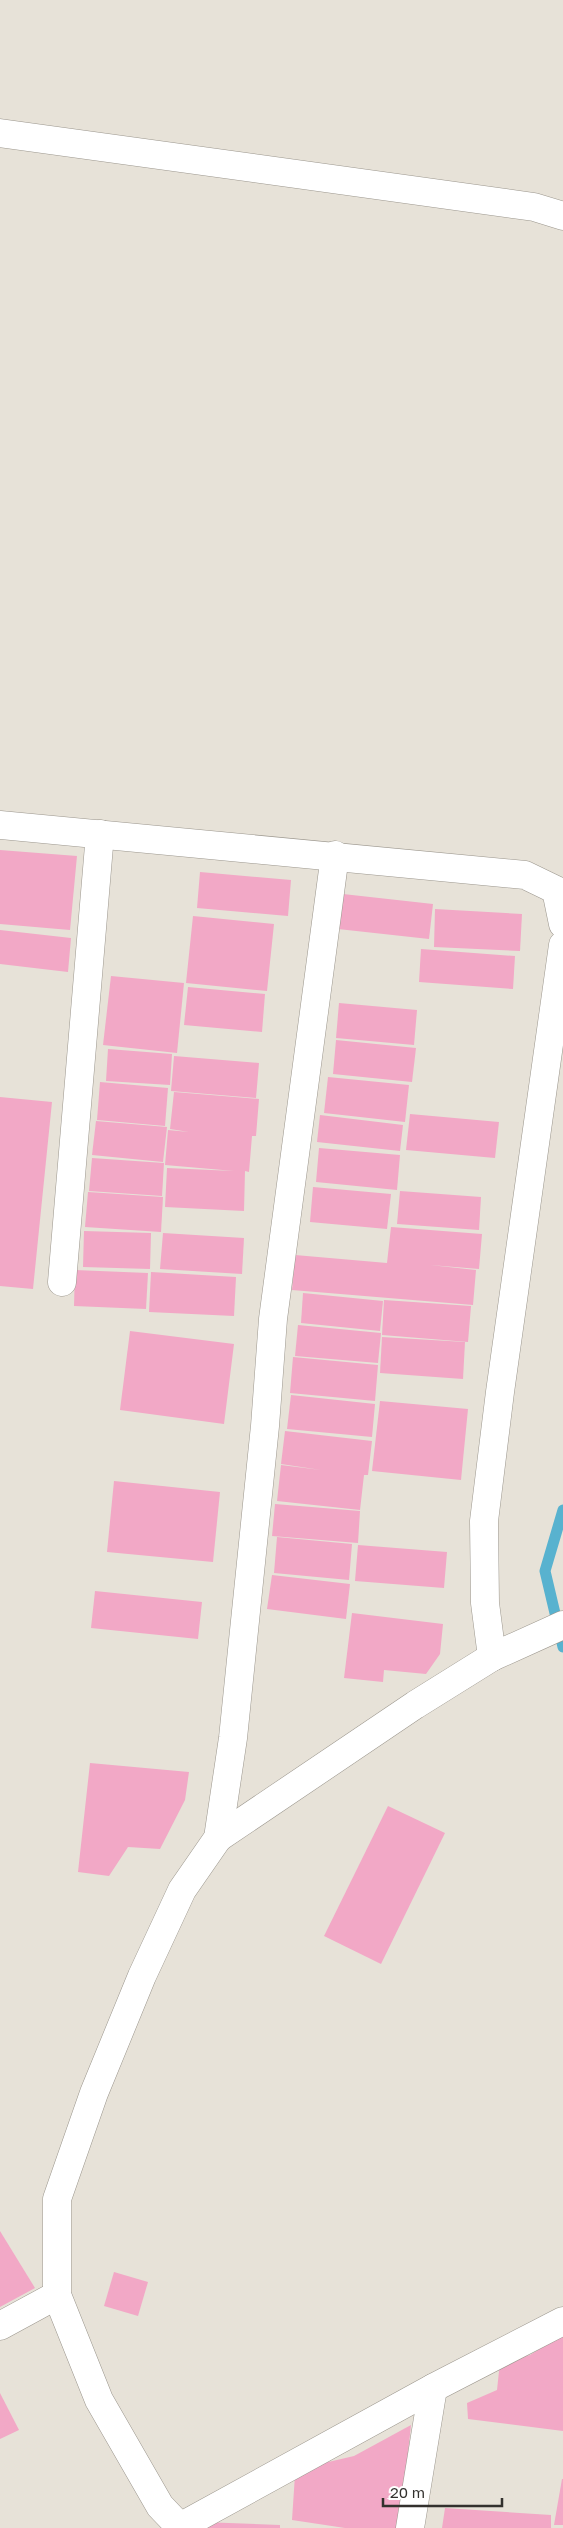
<svg xmlns="http://www.w3.org/2000/svg" width="563" height="2528" font-family="'Golos Text',sans-serif">
  <style>
    .lines { fill: none; stroke-linecap: round; stroke-linejoin: round }
    .stream { stroke: #58b2cf; stroke-width: 11 }
    .building { fill: #f2a8c6 }
    .minor-casing { stroke: #9b968d; stroke-width: 29 }
    .minor { stroke: #fff; stroke-width: 28 }
  </style>
  <rect width="100%" height="100%" fill="#e7e2d8"/>
  <g class="lines">
    <polyline class="stream" points="563,1510 545,1571 563,1647"/>
  </g>
  <g class="building">
    <polygon points="0,850 77,856 70,930 0,924"/>
    <polygon points="200,872 291,880 288,916 197,908"/>
    <polygon points="343,894 433,904 429,939 338,929"/>
    <polygon points="435,909 522,914 520,951 434,947"/>
    <polygon points="193,916 274,924 267,991 186,983"/>
    <polygon points="0,930 71,938 68,972 0,964"/>
    <polygon points="421,949 515,956 513,989 419,982"/>
    <polygon points="111,976 184,983 177,1053 103,1045"/>
    <polygon points="188,987 265,994 262,1032 184,1025"/>
    <polygon points="339,1003 417,1010 414,1045 336,1038"/>
    <polygon points="336,1040 416,1048 412,1082 333,1074"/>
    <polygon points="108,1049 172,1054 170,1085 106,1081"/>
    <polygon points="174,1056 259,1063 256,1098 171,1091"/>
    <polygon points="328,1077 409,1085 405,1122 324,1113"/>
    <polygon points="100,1082 168,1088 165,1126 97,1120"/>
    <polygon points="174,1092 259,1099 256,1136 252,1136 249,1172 245,1171 244,1211 165,1207 167,1168 234,1171 165,1165 168,1130 189,1132 170,1129"/>
    <polygon points="0,1097 52,1102 33,1289 0,1286"/>
    <polygon points="410,1114 499,1122 495,1158 406,1150"/>
    <polygon points="320,1115 403,1125 400,1151 317,1142"/>
    <polygon points="96,1121 167,1127 163,1162 92,1155"/>
    <polygon points="319,1148 400,1155 397,1190 316,1182"/>
    <polygon points="92,1158 164,1163 162,1196 89,1191"/>
    <polygon points="313,1187 391,1194 387,1229 310,1222"/>
    <polygon points="400,1191 481,1197 479,1230 397,1224"/>
    <polygon points="88,1192 163,1197 161,1232 85,1227"/>
    <polygon points="391,1227 482,1234 479,1269 430,1265 476,1270 473,1305 292,1290 295,1255 387,1263"/>
    <polygon points="84,1231 151,1233 150,1269 83,1267"/>
    <polygon points="163,1233 244,1238 242,1274 160,1269"/>
    <polygon points="75,1270 148,1273 146,1309 74,1306"/>
    <polygon points="151,1272 236,1277 234,1316 149,1312"/>
    <polygon points="303,1293 383,1301 380,1331 301,1323"/>
    <polygon points="384,1300 471,1306 468,1342 382,1335"/>
    <polygon points="298,1325 381,1333 378,1363 295,1356"/>
    <polygon points="130,1331 234,1344 224,1424 120,1410"/>
    <polygon points="382,1337 465,1342 463,1379 380,1373"/>
    <polygon points="293,1357 378,1365 375,1401 290,1393"/>
    <polygon points="291,1395 375,1404 372,1437 287,1429"/>
    <polygon points="380,1401 468,1409 461,1480 372,1471"/>
    <polygon points="285,1431 372,1441 368,1475 364,1475 360,1510 277,1501 281,1465 321,1470 281,1464"/>
    <polygon points="114,1481 220,1492 213,1562 107,1552"/>
    <polygon points="275,1504 360,1511 358,1543 272,1536"/>
    <polygon points="277,1537 352,1544 349,1580 274,1573"/>
    <polygon points="358,1545 447,1552 444,1588 355,1581"/>
    <polygon points="272,1575 350,1584 346,1619 267,1609"/>
    <polygon points="95,1591 202,1602 198,1639 91,1628"/>
    <polygon points="352,1613 443,1624 440,1654 426,1674 384,1670 383,1682 344,1678"/>
    <polygon points="90,1763 189,1772 185,1800 160,1849 128,1847 109,1876 78,1872"/>
    <polygon points="388,1806 445,1833 381,1964 324,1936"/>
    <polygon points="0,2231 35,2288 0,2307"/>
    <polygon points="114,2272 148,2282 138,2316 104,2306"/>
    <polygon points="563,2334 563,2431 468,2419 467,2403 497,2390 500,2362 530,2355"/>
    <polygon points="0,2393 19,2430 0,2439"/>
    <polygon points="411,2425 400,2528 345,2528 292,2520 295,2475 324,2463 354,2456"/>
    <polygon points="562,2479 563,2479 563,2525 554,2525"/>
    <polygon points="445,2508 551,2515 551,2528 442,2528"/>
    <polygon points="201,2522 280,2525 280,2528 199,2528"/>
  </g>
  <g class="lines">
    <g class="minor-casing">
      <g id="minor">
        <polyline points="0,133 534,207 563,216"/>
        <polyline points="0,825 525,875 556,890 563,924"/>
        <polyline points="563,945 500,1392 484,1521 485,1603 492,1657 563,1625"/>
        <polyline points="62,1282 100,834"/>
        <polyline points="218,1838 415,1705 492,1657"/>
        <polyline points="0,2326 57,2295"/>
        <polyline points="180,2527 160,2506 99,2400 57,2295 57,2199 94,2093 142,1976 182,1890 218,1838 233,1738 265,1426 273,1319 335,855"/>
        <polyline points="178,2528 433,2388 563,2321"/>
        <polyline points="410,2528 433,2388"/>
      </g>
    </g>
    <use href="#minor" class="minor"/>
  </g>
  <path d="M383 2498v8h119v-8" fill="none" stroke="#33312e" stroke-width="2.5"/>
  <text x="390" y="2498" font-size="15" fill="#33312e" stroke="#ffffff" stroke-width="4" paint-order="stroke">20 m</text>
</svg>
